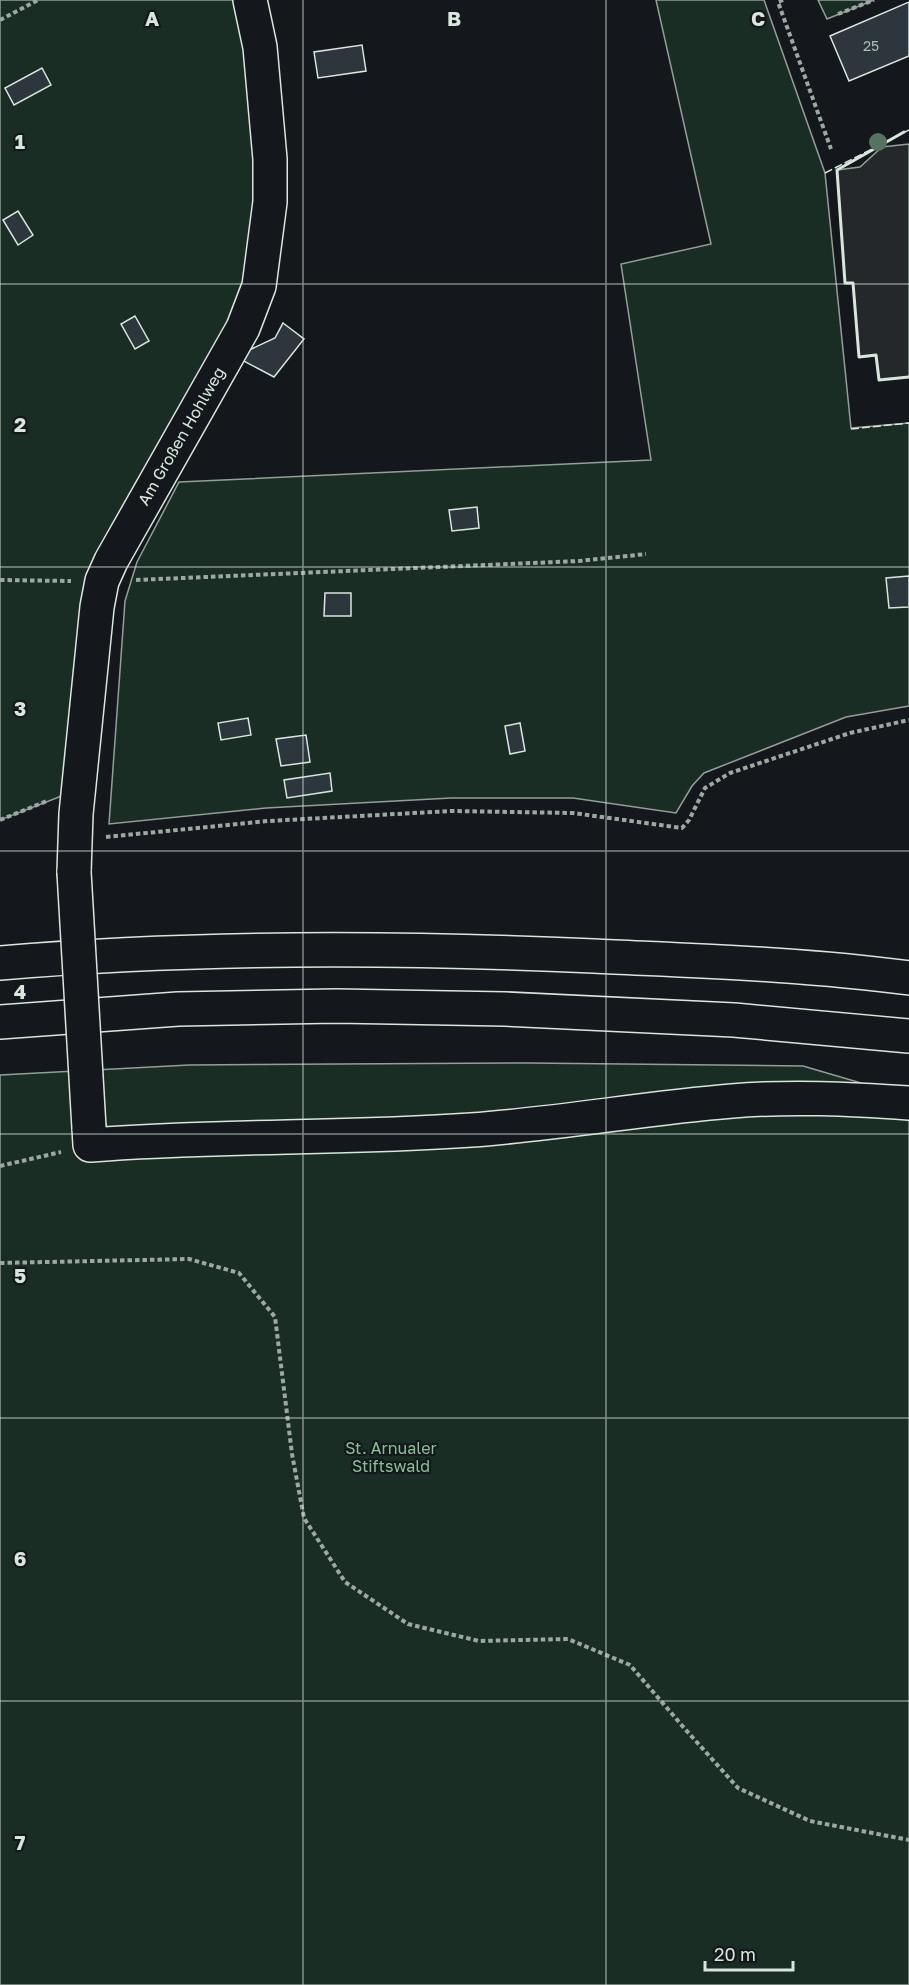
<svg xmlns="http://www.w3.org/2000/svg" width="909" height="1985" font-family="'Golos Text',sans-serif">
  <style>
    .green { fill: #1a2d24; stroke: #939e99; stroke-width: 1.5 }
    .parking { fill: #24282b; stroke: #939e99; stroke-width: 1.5 }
    .building { fill: #2c363c; stroke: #d8e6dc; stroke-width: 1.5 }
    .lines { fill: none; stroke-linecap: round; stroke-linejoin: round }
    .minor-casing { stroke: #d8e6dc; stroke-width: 36 }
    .highway-casing { stroke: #d8e6dc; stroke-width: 36 }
    .path { stroke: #9da8a2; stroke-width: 4; stroke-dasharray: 4.5 3; stroke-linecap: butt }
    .minor { stroke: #14181c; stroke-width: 33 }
    .highway { stroke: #14181c; stroke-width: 33 }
    .minor-bridge-casing { stroke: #d8e6dc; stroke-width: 36; stroke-linecap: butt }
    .minor-bridge { stroke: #14181c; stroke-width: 33 }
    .fence { stroke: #d8e6dc; stroke-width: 1.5; stroke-dasharray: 8 3; stroke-linecap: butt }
    .wall { stroke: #d8e6dc; stroke-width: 3 }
    .tree { fill: #55745f }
    .grid { fill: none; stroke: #d8e6dc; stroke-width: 1.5; stroke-opacity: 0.55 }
    .labels { text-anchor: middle; stroke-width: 4.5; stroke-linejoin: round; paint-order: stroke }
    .number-label { font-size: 14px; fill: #adbab4 }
    .street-label { font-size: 16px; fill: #d8e6dc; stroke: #14181c }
    .park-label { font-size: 16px; fill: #8ac095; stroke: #14181c }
    .grid-label { font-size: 20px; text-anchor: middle; font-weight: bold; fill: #d8e6dc; stroke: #14181c; stroke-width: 4.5; stroke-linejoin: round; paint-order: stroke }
  </style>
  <rect width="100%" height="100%" fill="#14181c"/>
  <g class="green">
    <polygon points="0,0 250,0 266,245 111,560 80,785 59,797 0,820"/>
    <polygon points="656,0 764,0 825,173 851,428 909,423 909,706 846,717 704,773 692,786 676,813 573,798 451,798 266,808 109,824 125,601 137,562 179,482 651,460 621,264 711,244"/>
    <polygon points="818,0 874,0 827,19"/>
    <polygon points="529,1063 803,1066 909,1097 909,1985 0,1985 0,1075 189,1065"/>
  </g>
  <polygon class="parking" points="909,144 909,377 879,380 876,356 859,357 853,283 845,283 837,170 860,167 882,147"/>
  <g class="building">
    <polygon points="909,2 909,56 849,81 830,36"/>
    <polygon points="362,45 366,71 318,78 314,52"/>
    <polygon points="42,68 51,85 14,105 5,88"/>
    <polygon points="18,211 33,235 18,245 3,220"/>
    <polygon points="135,316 149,341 135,349 121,324"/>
    <polygon points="283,323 304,339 274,377 238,358 247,351 275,338"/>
    <polygon points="477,507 479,528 452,531 449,510"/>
    <polygon points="909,576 909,607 889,608 886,578"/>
    <polygon points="325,593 351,593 351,616 324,616"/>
    <polygon points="248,718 251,735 221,740 218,723"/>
    <polygon points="520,723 525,751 510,754 505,726"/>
    <polygon points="306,735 310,762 281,766 276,739"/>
    <polygon points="330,773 332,791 287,798 284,780"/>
  </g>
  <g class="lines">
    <g class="minor-casing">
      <g id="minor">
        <polyline points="74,872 76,814 97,607 102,581 111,561 243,328 259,286 270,202 270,159 260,47 250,0"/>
        <path d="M 89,1128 L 90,1145 C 217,1135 344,1139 471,1130 C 558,1124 645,1108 732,1101 C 791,1096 850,1099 909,1103"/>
      </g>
    </g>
    <g class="highway-casing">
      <g id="highway">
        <path d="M 0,963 C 198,946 396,947 594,956 C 699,961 805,964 909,978"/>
        <polyline points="0,1022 178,1009 336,1006 505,1009 734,1020 909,1036"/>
      </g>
    </g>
    <g class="path">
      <polyline points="783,0 778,2 831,149"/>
      <polyline points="838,14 874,0"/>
      <polyline points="0,20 38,0"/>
      <polyline points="0,580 71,581"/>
      <polyline points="136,580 579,561 646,554"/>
      <polyline points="0,820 47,801"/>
      <polyline points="106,837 268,821 451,811 573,813 682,828 689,820 705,788 730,773 850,733 909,720"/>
      <polyline points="0,1166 61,1152"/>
      <polyline points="0,1263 189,1259 239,1273 275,1317 292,1454 304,1518 345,1582 408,1624 479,1641 568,1639 630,1665 685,1729 738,1788 810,1821 909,1840"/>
    </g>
    <use href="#minor" class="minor"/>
    <use href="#highway" class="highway"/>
    <g class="minor-bridge-casing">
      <polyline id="minor-bridge" points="74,872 89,1128"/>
    </g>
    <use href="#minor-bridge" class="minor-bridge"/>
    <g class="fence">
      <polyline points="825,173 909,130"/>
      <polyline points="851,429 909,423"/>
    </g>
    <polyline class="wall" points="904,132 837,170 845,283 853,283 859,357 876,355 879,380 909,377"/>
  </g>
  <circle class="tree" cx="878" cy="142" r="9"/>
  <path class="grid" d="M 303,0 L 303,1985M 606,0 L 606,1985M 0,284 L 909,284M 0,567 L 909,567M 0,851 L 909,851M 0,1134 L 909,1134M 0,1418 L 909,1418M 0,1701 L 909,1701"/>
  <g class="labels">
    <g class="number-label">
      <text x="871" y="51">25</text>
    </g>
    <g class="street-label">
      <text transform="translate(181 436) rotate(-60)" y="6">Am Großen Hohlweg</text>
    </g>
    <g class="park-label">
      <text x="391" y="1454">St. Arnualer<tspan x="391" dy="18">Stiftswald</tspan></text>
    </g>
  </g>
  <g class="grid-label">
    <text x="152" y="26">A</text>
    <text x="454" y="26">B</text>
    <text x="758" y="26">C</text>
    <text x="20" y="149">1</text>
    <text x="20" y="432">2</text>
    <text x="20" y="716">3</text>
    <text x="20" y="999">4</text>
    <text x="20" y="1283">5</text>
    <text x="20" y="1566">6</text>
    <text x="20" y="1850">7</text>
  </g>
  <path d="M705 1961v9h88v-9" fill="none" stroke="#d8e6dc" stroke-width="3"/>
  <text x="714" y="1961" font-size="18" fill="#d8e6dc" stroke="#14181c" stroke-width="4.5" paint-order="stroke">20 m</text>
</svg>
